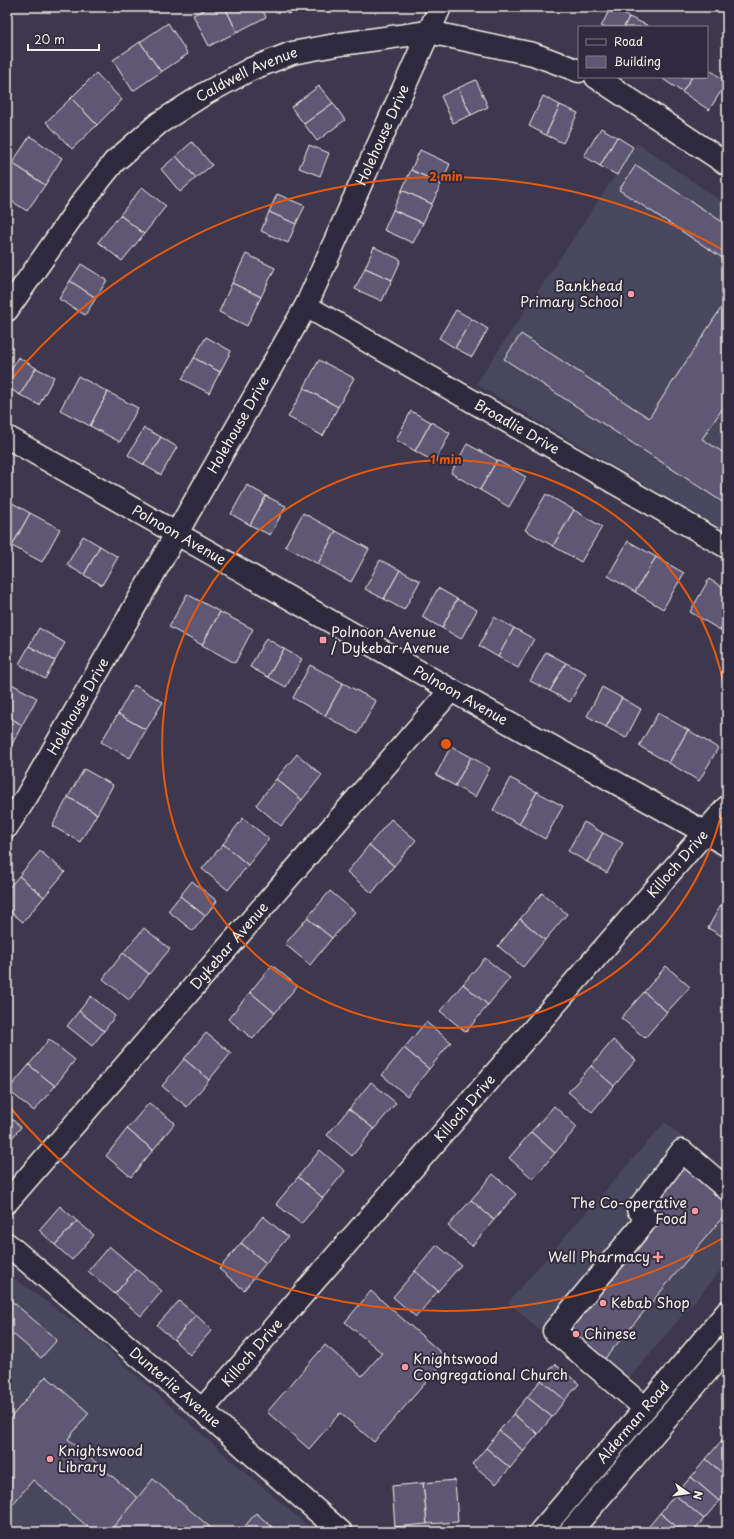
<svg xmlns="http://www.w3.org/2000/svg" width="734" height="1539" font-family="'Playpen Sans',sans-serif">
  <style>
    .built { fill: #4a465d }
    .building { fill: #5e5875; stroke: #f4f1e8 }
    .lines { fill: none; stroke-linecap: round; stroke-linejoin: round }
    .minor-casing { stroke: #f4f1e8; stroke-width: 25 }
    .minor { stroke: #2f2a3d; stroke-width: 22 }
    .ring { fill: none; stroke: #e8590c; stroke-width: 2 }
    .poi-dot { fill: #ff9aa2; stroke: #2f2a3d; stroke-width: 1.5 }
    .labels { text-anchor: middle; stroke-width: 4; stroke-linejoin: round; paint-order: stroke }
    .street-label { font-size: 14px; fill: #f4f1e8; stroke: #2f2a3d }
    .poi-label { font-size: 14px; fill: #f4f1e8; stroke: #2f2a3d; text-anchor: start }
    .centre { fill: #e8590c; stroke: #2f2a3d; stroke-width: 2 }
    .ring-label { font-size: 12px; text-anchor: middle; font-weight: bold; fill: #e8590c; stroke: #2f2a3d; stroke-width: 4; stroke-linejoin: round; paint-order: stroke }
  </style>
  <rect width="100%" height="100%" fill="#3d384e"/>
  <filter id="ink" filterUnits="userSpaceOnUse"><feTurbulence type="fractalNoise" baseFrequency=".025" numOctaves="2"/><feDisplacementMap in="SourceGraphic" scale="8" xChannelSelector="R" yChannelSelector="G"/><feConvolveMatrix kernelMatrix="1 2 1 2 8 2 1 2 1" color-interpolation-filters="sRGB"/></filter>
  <g filter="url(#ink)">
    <g class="built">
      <polygon points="637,143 727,205 727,533 476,384"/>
      <polygon points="665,1122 727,1175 727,1263 615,1395 508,1302"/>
      <polygon points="7,1273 88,1332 223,1453 315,1532 7,1532"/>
    </g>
    <g class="building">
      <polygon points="210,7 225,7 237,32 209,46 193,15"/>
      <polygon points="225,7 261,7 266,17 237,32"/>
      <polygon points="285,7 305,7 305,9 287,14"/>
      <polygon points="610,8 629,17 624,27 601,27"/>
      <polygon points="629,17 647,25 646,27 624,27"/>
      <polygon points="168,23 188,54 161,72 140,42"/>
      <polygon points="140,42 161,72 133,91 113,60"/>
      <polygon points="707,68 727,82 709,110 682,92 692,77 707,77"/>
      <polygon points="96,73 122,100 97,125 71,98"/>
      <polygon points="660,77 692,77 682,92"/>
      <polygon points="476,80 488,107 471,115 458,88"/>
      <polygon points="319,86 333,103 304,124 291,107"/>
      <polygon points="458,88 471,115 453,123 441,96"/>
      <polygon points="543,96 560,105 546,135 529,126"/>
      <polygon points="71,98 97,125 72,149 46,122"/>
      <polygon points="333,103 345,120 317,141 304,124"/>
      <polygon points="560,105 578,113 563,143 546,135"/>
      <polygon points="601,128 617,137 600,166 584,156"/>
      <polygon points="30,136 62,158 45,185 12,163"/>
      <polygon points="617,137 633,147 617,175 600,166"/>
      <polygon points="192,142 212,165 196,178 176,156"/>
      <polygon points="309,145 329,153 320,176 299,168"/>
      <polygon points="420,150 450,164 441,184 411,170"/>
      <polygon points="176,156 196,178 180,192 161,169"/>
      <polygon points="12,163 45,185 27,211 7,198 7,170"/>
      <polygon points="636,165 727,225 727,261 619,190"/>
      <polygon points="411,170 441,184 432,204 402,190"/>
      <polygon points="142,187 166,206 144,234 120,215"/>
      <polygon points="402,190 432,204 423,223 393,210"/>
      <polygon points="277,194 305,206 296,224 269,212"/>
      <polygon points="393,210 423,223 413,243 384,230"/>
      <polygon points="269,212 296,224 288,243 261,231"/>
      <polygon points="120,215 144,234 122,261 98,242"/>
      <polygon points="374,247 401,260 392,280 365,268"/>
      <polygon points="246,254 275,268 261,297 232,283"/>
      <polygon points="81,264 107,280 96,298 70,281"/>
      <polygon points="365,268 392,280 382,301 355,289"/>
      <polygon points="70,281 96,298 85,315 59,299"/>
      <polygon points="232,283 261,297 247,326 219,312"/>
      <polygon points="727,299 727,402 702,439 727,455 727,505 504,359 521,334 649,418"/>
      <polygon points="456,310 472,319 455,348 439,338"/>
      <polygon points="472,319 488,329 472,357 455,348"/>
      <polygon points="206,337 231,351 220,372 194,358"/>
      <polygon points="18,357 36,368 20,395 7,387 7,377"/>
      <polygon points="194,358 220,372 209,393 182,379"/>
      <polygon points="319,360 354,378 338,407 304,388"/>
      <polygon points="36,368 54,377 39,405 20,395"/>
      <polygon points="78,376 108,392 90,426 60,410"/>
      <polygon points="304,388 338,407 323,436 288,417"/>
      <polygon points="108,392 138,408 120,442 90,426"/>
      <polygon points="411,411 431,422 415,451 396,440"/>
      <polygon points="431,422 450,433 435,462 415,451"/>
      <polygon points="144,428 161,437 144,465 128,455"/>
      <polygon points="161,437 177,447 161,475 144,465"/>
      <polygon points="467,444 497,460 480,490 451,473"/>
      <polygon points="497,460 526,477 509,507 480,490"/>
      <polygon points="247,485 266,496 250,525 231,514"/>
      <polygon points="546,494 574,510 553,546 525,530"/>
      <polygon points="266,496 286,506 270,535 250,525"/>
      <polygon points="7,500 30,513 12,546 7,544"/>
      <polygon points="574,510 602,527 581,562 553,546"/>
      <polygon points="30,513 60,529 42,562 12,546"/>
      <polygon points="303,513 336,531 318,564 285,546"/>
      <polygon points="336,531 369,549 351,582 318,564"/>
      <polygon points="83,536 100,546 84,575 67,565"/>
      <polygon points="628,541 656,557 635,592 608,576"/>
      <polygon points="100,546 118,557 102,585 84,575"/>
      <polygon points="656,557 684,573 663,609 635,592"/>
      <polygon points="380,560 400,570 384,599 365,589"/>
      <polygon points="400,570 420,581 404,610 384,599"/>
      <polygon points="709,579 727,590 727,618 720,630 690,612"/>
      <polygon points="438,588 457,599 442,628 422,617"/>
      <polygon points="187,594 220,612 202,645 169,627"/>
      <polygon points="457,599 477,610 461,639 442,628"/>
      <polygon points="220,612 253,629 235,663 202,645"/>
      <polygon points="494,617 514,628 498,657 479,646"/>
      <polygon points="727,618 727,634 720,630"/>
      <polygon points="39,628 65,643 55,661 29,646"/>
      <polygon points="514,628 534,639 518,668 498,657"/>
      <polygon points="266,638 284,649 268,677 250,667"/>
      <polygon points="29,646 55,661 45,679 19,664"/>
      <polygon points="284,649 302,659 286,687 268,677"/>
      <polygon points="546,652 566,663 550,691 530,681"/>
      <polygon points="566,663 586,673 570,702 550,691"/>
      <polygon points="310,665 343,683 325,716 293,698"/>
      <polygon points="8,682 37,698 22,725 7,716"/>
      <polygon points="343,683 376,701 358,734 325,716"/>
      <polygon points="134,685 163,702 146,730 118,714"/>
      <polygon points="602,687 622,698 606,727 587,716"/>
      <polygon points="622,698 641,709 626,738 606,727"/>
      <polygon points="658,713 688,730 669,763 639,746"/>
      <polygon points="118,714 146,730 130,758 101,742"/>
      <polygon points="7,716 22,725 8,752 7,751"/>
      <polygon points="688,730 718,748 699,781 669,763"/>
      <polygon points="451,746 471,757 455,786 436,775"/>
      <polygon points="297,754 322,775 302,800 276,779"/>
      <polygon points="471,757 490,768 475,797 455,786"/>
      <polygon points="84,769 113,785 97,814 68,797"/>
      <polygon points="510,778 537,792 519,824 493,810"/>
      <polygon points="276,779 302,800 281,826 256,805"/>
      <polygon points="537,792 563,806 545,839 519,824"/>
      <polygon points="68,797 97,814 80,842 52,826"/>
      <polygon points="243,818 269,839 248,865 223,844"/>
      <polygon points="391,819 416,840 394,866 369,845"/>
      <polygon points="584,822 603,833 587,862 568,851"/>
      <polygon points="603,833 623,843 607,873 587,862"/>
      <polygon points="223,844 248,865 228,890 202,869"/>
      <polygon points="369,845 394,866 372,893 347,872"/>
      <polygon points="40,851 65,872 44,897 19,876"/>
      <polygon points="19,876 44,897 23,922 7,909 7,890"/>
      <polygon points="192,881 217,901 205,916 180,896"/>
      <polygon points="330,891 355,912 332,938 307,918"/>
      <polygon points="542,893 567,914 545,940 520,919"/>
      <polygon points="180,896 205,916 193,931 168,911"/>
      <polygon points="723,901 727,903 727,939 708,928"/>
      <polygon points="307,918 332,938 310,965 285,944"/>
      <polygon points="520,919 545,940 523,967 498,946"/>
      <polygon points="144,928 170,949 149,974 123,953"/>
      <polygon points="123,953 149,974 129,1000 103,979"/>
      <polygon points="485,958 510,978 488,1005 463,984"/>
      <polygon points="272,965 297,986 275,1013 250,992"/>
      <polygon points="666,966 690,987 667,1012 644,992"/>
      <polygon points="463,984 488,1005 466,1032 440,1011"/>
      <polygon points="250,992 275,1013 253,1039 228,1019"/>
      <polygon points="644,992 667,1012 645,1038 621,1018"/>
      <polygon points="91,996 115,1016 104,1031 79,1011"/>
      <polygon points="79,1011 104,1031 92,1046 67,1026"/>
      <polygon points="426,1022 451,1042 429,1069 404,1048"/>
      <polygon points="206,1033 231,1053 209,1080 184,1059"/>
      <polygon points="49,1039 75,1060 55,1086 29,1065"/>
      <polygon points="613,1040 636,1060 614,1086 591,1066"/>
      <polygon points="404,1048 429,1069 407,1096 382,1075"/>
      <polygon points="184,1059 209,1080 187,1107 162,1086"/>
      <polygon points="29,1065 55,1086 34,1111 8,1090"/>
      <polygon points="591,1066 614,1086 592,1112 568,1092"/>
      <polygon points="371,1082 396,1103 374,1129 349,1109"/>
      <polygon points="149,1103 175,1123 153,1150 127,1129"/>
      <polygon points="554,1106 577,1127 555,1153 531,1132"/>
      <polygon points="349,1109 374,1129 352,1156 327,1135"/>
      <polygon points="7,1115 21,1127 7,1144"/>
      <polygon points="127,1129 153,1150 131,1177 106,1156"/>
      <polygon points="531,1132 555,1153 533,1179 509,1158"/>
      <polygon points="320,1150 345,1171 323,1198 298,1177"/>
      <polygon points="685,1160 727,1194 727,1212 602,1362 564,1330 644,1210"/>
      <polygon points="493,1174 516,1194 494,1220 471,1200"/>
      <polygon points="298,1177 323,1198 301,1224 276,1204"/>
      <polygon points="471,1200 494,1220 472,1246 448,1226"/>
      <polygon points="60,1206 77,1221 55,1245 39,1230"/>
      <polygon points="263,1216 288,1237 266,1263 241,1243"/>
      <polygon points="77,1221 94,1235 72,1260 55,1245"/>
      <polygon points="241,1243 266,1263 244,1290 219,1269"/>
      <polygon points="437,1245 461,1265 438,1291 415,1271"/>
      <polygon points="109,1246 136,1269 115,1294 88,1271"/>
      <polygon points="136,1269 162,1291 141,1316 115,1294"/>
      <polygon points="415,1271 438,1291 416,1317 393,1297"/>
      <polygon points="371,1291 447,1358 374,1442 340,1413 309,1449 267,1412 325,1345 362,1376 382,1353 345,1322"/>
      <polygon points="7,1297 57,1340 41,1358 13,1334 7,1341"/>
      <polygon points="179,1301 196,1315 174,1340 157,1325"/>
      <polygon points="196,1315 212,1330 190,1355 174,1340"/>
      <polygon points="555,1364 579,1384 565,1400 541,1380"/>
      <polygon points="46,1376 89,1413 68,1439 138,1498 109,1532 94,1532 33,1480 12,1505 7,1501 7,1422"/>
      <polygon points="541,1380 565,1400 552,1417 527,1397"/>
      <polygon points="527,1397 552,1417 538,1434 513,1414"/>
      <polygon points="513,1414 538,1434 524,1451 499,1431"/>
      <polygon points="499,1431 524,1451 510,1468 486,1448"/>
      <polygon points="727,1433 727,1446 721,1441"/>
      <polygon points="721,1441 727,1446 727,1477 706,1459"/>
      <polygon points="486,1448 510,1468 496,1484 472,1464"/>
      <polygon points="706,1459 727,1477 727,1491 719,1501 691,1477"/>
      <polygon points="691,1477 719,1501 704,1519 675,1495"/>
      <polygon points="153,1479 216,1532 109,1532"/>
      <polygon points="455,1480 458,1522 427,1524 423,1483"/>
      <polygon points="423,1483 427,1524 395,1527 392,1486"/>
      <polygon points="675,1495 704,1519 692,1532 683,1532 660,1513"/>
      <polygon points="256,1513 278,1532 240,1532"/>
      <polygon points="660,1513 683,1532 647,1532 645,1531"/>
    </g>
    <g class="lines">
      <g class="minor-casing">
        <g id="minor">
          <polyline points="596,77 727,164"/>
          <path id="s1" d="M 306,306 L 727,547"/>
          <path id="s2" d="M 7,310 L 83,201 L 114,162 L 159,123 L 206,93 L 251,69 L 292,53 L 341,44 L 429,32 L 533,54 L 579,71"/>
          <path id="s3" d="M 7,437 L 451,690 L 727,845"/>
          <path id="s4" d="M 7,827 L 27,796 L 306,306 L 440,7"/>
          <path id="s5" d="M 7,1202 L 451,690"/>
          <path id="s6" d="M 7,1244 L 202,1410 L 341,1532"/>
          <polyline points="645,1408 554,1331 647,1219 638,1209 682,1151 727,1189"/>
          <path id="s7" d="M 202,1410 L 727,807"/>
          <path id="s8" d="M 540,1532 L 727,1312"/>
          <polyline points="570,1532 727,1348"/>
        </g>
      </g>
      <use href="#minor" class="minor"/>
    </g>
  </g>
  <g class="ring">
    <path d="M727 786A284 284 0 1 1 727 702"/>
    <path d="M725 1237A567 567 0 0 1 8 1105M8 383A567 567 0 0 1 725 251"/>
  </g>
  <g class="poi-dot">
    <circle cx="631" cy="294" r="4"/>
    <rect x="319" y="636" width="8" height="8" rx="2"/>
    <circle cx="695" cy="1211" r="4"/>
    <path d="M656 1251h4v4h4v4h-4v4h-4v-4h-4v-4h4z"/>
    <circle cx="603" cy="1303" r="4"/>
    <circle cx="576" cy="1334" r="4"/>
    <circle cx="405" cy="1367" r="4"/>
    <circle cx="50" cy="1459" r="4"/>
  </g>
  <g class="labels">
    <g class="street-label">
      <text dy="5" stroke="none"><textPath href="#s2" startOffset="343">Caldwell Avenue</textPath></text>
      <text dy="5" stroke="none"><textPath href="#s4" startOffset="788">Holehouse Drive</textPath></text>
      <text dy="5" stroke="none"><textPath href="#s4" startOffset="464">Holehouse Drive</textPath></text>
      <text dy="5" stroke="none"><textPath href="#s1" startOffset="243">Broadlie Drive</textPath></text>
      <text dy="5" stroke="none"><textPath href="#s3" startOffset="198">Polnoon Avenue</textPath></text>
      <text dy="5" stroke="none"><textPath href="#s3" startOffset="522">Polnoon Avenue</textPath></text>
      <text dy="5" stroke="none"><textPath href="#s4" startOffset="140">Holehouse Drive</textPath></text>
      <text dy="5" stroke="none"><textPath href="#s7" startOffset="724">Killoch Drive</textPath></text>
      <text dy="5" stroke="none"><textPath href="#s5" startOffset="339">Dykebar Avenue</textPath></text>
      <text dy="5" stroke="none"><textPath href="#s7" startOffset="400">Killoch Drive</textPath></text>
      <text dy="5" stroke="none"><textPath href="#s7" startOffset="76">Killoch Drive</textPath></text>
      <text dy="5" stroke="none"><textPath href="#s6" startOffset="221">Dunterlie Avenue</textPath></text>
      <text dy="5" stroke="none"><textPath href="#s8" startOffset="144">Alderman Road</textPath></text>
    </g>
    <g class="poi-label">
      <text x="623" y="291" text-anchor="end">Bankhead<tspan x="623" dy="16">Primary School</tspan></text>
      <text x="331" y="637">Polnoon Avenue<tspan x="331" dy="16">/ Dykebar Avenue</tspan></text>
      <text x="687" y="1208" text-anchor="end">The Co-operative<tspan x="687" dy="16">Food</tspan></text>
      <text x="650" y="1262" text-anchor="end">Well Pharmacy</text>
      <text x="611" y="1308">Kebab Shop</text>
      <text x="584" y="1339">Chinese</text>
      <text x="413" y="1364">Knightswood<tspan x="413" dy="16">Congregational Church</tspan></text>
      <text x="58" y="1456">Knightswood<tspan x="58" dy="16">Library</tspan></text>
    </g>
  </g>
  <circle cx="446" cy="744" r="6" class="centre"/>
  <g class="ring-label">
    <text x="446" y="181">2 min</text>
    <text x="446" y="464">1 min</text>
  </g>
  <rect width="734" height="1539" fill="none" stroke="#2f2a3d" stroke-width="24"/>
  <rect x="12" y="12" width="710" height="1515" fill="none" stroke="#f4f1e8" stroke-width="1.5" filter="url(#ink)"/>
  <rect x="578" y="26" width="130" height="52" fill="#2f2a3d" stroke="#7e7a81"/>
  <rect x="586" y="39" width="20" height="6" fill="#2f2a3d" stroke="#7e7a81"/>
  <text x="614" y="46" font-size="12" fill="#f4f1e8">Road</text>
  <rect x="586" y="56" width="20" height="12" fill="#5e5875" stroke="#7e7a81"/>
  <text x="614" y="66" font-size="12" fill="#f4f1e8">Building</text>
  <g transform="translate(688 1493) rotate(103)" stroke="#2f2a3d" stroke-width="3" paint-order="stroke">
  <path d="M0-3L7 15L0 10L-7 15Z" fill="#f4f1e8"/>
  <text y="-6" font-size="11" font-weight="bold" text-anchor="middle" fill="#f4f1e8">N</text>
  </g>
  <path d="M28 44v6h71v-6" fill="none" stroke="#f4f1e8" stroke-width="2"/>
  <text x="34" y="44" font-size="12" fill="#f4f1e8" stroke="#2f2a3d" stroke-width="3" paint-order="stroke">20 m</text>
</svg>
